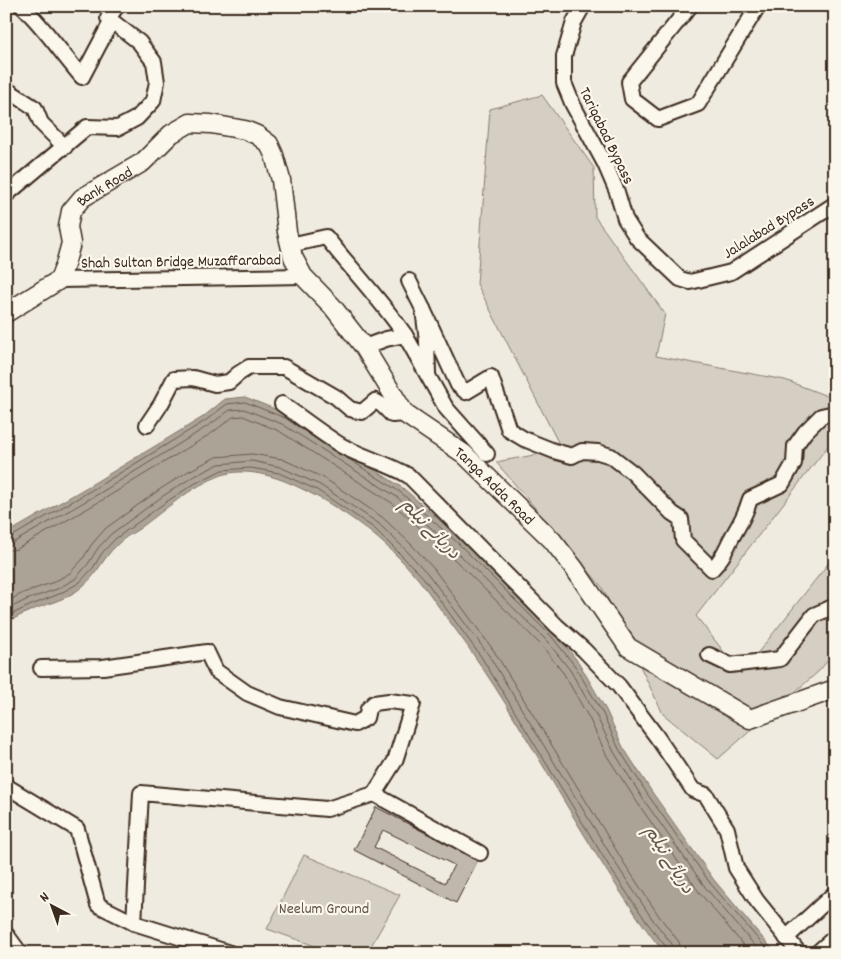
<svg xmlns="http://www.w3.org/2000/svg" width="841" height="959" font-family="Dekko,'Playpen Sans Arabic',sans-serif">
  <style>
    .green { fill: #d5cec3; stroke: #887c70 }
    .water { fill: #aca397; stroke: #7f7367 }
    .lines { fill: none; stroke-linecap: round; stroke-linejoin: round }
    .shore { stroke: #685a4e; stroke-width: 1 }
    .building { fill: #c0b8ad; stroke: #3b2a1e; fill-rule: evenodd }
    .minor-casing { stroke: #3b2a1e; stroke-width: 18 }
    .major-casing { stroke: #3b2a1e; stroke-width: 21 }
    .minor { stroke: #fbf7ec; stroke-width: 14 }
    .major { stroke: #fbf7ec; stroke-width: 18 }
    .labels { text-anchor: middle; stroke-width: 4.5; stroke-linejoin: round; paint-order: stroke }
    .street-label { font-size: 16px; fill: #3b2a1e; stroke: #fbf7ec }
    .park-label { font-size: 16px; fill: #625347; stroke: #fbf7ec }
    .water-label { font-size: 18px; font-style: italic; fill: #635448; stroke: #fbf7ec }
  </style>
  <rect width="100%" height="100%" fill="#f0ebe0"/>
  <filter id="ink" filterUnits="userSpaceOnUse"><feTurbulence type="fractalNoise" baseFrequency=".02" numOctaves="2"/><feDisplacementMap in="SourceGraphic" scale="10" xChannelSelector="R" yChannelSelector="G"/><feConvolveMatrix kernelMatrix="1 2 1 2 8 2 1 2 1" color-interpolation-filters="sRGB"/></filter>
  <g filter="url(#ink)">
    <g class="green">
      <polygon points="542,95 594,168 595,217 665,314 656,356 785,380 835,399 835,437 696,616 741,674 835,555 835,652 819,671 718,759 663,714 602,587 496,462 562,450 477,284 490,109"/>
      <polygon points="304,855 400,895 367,953 335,953 267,929"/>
    </g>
    <path class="water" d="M 245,397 L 287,414 L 403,488 L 461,539 L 556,634 L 579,663 L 606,710 L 623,747 L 652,792 L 714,880 L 766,942 L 777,953 L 664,953 C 584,850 530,730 453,626 C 441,611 431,595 419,580 C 386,540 343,508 296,486 C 275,476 245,467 222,475 C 191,486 165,510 139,529 C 131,534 122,539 116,546 C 103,558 97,575 83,586 C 69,599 49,603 32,610 C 23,614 15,618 6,623 L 6,534 L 94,483 L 203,417 L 225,399 Z"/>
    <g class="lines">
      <g class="shore">
        <polyline points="347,458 400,492 458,543 552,637 575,666 602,712 619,749 648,795 710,883 770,953"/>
        <polyline points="6,538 11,537 97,487 205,421 227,404 245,402 285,418 322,443"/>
        <polyline points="6,544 14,542 100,493 208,426 230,410 244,409 282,424 397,497 453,548 547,641 570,670 596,715 614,752 643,799 705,887 761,953"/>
        <polyline points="6,551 17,549 104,499 212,433 233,417 243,416 279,431 392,503 448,553 542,646 564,674 589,718 607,756 637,802 699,892 750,953"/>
        <polyline points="6,602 23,593 54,582 70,573 82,560 92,544 106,528 159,490 187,472 216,457 252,454 282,459 324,478 382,517 411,544 434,569 494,651 624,863 659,916 679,942 682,953"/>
        <polyline points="6,610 26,600 57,589 75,579 88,564 98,548 111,534 163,496 191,478 219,464 252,461 280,467 320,485 378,523 405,549 428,574 488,654 618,867 653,920 672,944 674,953"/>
        <polyline points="6,617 29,606 59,594 79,583 93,568 102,553 115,539 166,502 194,484 222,470 251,468 279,473 317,490 374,528 423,577 482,658 612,871 648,924 667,948 668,953"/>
      </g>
    </g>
    <path class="building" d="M 376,807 L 478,860 L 456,903 L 354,850 ZM 383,830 L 454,865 L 445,883 L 374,847 Z"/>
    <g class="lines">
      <g class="minor-casing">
        <g id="minor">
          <path d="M 22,6 C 45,28 62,54 82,77 L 110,24"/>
          <polyline points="583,6 574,22 564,56 564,83 573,105 605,164 617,192 625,219 637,238 680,279 690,282 731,272 835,204"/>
          <polyline points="690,6 629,82 632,99 658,119 698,104 758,6"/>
          <polyline points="6,89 35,108 41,123 65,147"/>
          <polyline points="6,195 87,127 118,128 137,118 153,101 157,82 154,62 139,42 108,18 117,6"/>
          <path d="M 290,245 L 326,237 C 352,270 381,300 405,335"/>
          <polyline points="59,280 303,276"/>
          <polyline points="409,281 423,309 427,341 428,374"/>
          <path d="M 423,309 L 458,385 L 466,392 L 491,377 L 509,430 L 524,439 L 554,451 L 572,456 L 582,451 L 598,452 L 611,456 L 633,473 L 672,513 L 681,519 L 683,540 L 712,569 C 722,559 725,551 731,539 C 739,524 745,517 750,499 L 782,484 L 794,463 L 795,446 L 805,432 L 821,416 L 835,413"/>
          <polyline points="364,347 386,339 405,335 446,408 487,454"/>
          <path d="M 282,404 C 302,418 321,433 342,446 C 364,458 388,463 409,476 L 557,626 L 584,650 L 619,686 L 657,737 L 693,790 L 706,795 L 727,829 L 736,868 L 757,901 L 799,953"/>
          <polyline points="147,425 161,404 174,379 193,378 215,384 229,382 238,374 249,367 284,367 336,397 350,409 362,412 375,401 382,405 392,415 405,414"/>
          <polyline points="709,655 730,665 780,659 814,615 835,606"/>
          <polyline points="41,668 103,667 207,652 216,671 247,693 280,707 355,724 366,718 368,709 374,703 389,701 413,704 395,761 374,794"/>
          <polyline points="6,786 77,829 98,905 134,923 230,953"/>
          <polyline points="134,923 141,793 327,809 374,794 480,853"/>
          <polyline points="6,934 20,953"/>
          <polyline points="786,938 835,893"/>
          <polyline points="820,953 819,951 835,937"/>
        </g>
      </g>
      <g class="major-casing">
        <g id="major">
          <path id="s1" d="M 6,313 L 59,280 L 65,265 L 71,243 L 68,227 L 71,211 L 82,198 L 143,162 L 171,134 L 190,123 L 211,124 L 245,130 L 257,135 L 269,144 L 274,155 L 281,180 L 287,232 L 293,257 L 303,276 L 332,306 L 364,347 L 405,414 L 464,454 L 552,540 L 574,568 L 628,647 L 750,719 L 835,689"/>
        </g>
      </g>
      <use href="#minor" class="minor"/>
      <use href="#major" class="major"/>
    </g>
  </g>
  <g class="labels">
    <g class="street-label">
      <text transform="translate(608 135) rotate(64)" y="6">Tariqabad Bypass</text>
      <text dy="6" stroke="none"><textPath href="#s1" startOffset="176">Bank Road</textPath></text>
      <text transform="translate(768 226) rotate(-32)" y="6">Jalalabad Bypass</text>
      <text transform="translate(181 260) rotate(-1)" y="6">Shah Sultan Bridge Muzaffarabad</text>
      <text dy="6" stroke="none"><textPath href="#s1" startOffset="792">Tanga Adda Road</textPath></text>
    </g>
    <g class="park-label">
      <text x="324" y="913">Neelum Ground</text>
    </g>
    <g class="water-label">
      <text transform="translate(431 528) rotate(46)" y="6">دریائے نیلم</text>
      <text transform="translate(670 859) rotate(58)" y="6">دریائے نیلم</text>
    </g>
  </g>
  <rect width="841" height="959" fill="none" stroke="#fbf7ec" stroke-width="25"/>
  <rect x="12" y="12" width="816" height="934" fill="none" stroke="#3b2a1e" stroke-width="2" filter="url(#ink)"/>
  <g transform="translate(52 906) rotate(319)" stroke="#fbf7ec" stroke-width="4" paint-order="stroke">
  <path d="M0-4L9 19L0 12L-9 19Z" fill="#3b2a1e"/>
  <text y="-8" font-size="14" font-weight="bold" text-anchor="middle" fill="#3b2a1e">N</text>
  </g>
</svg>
